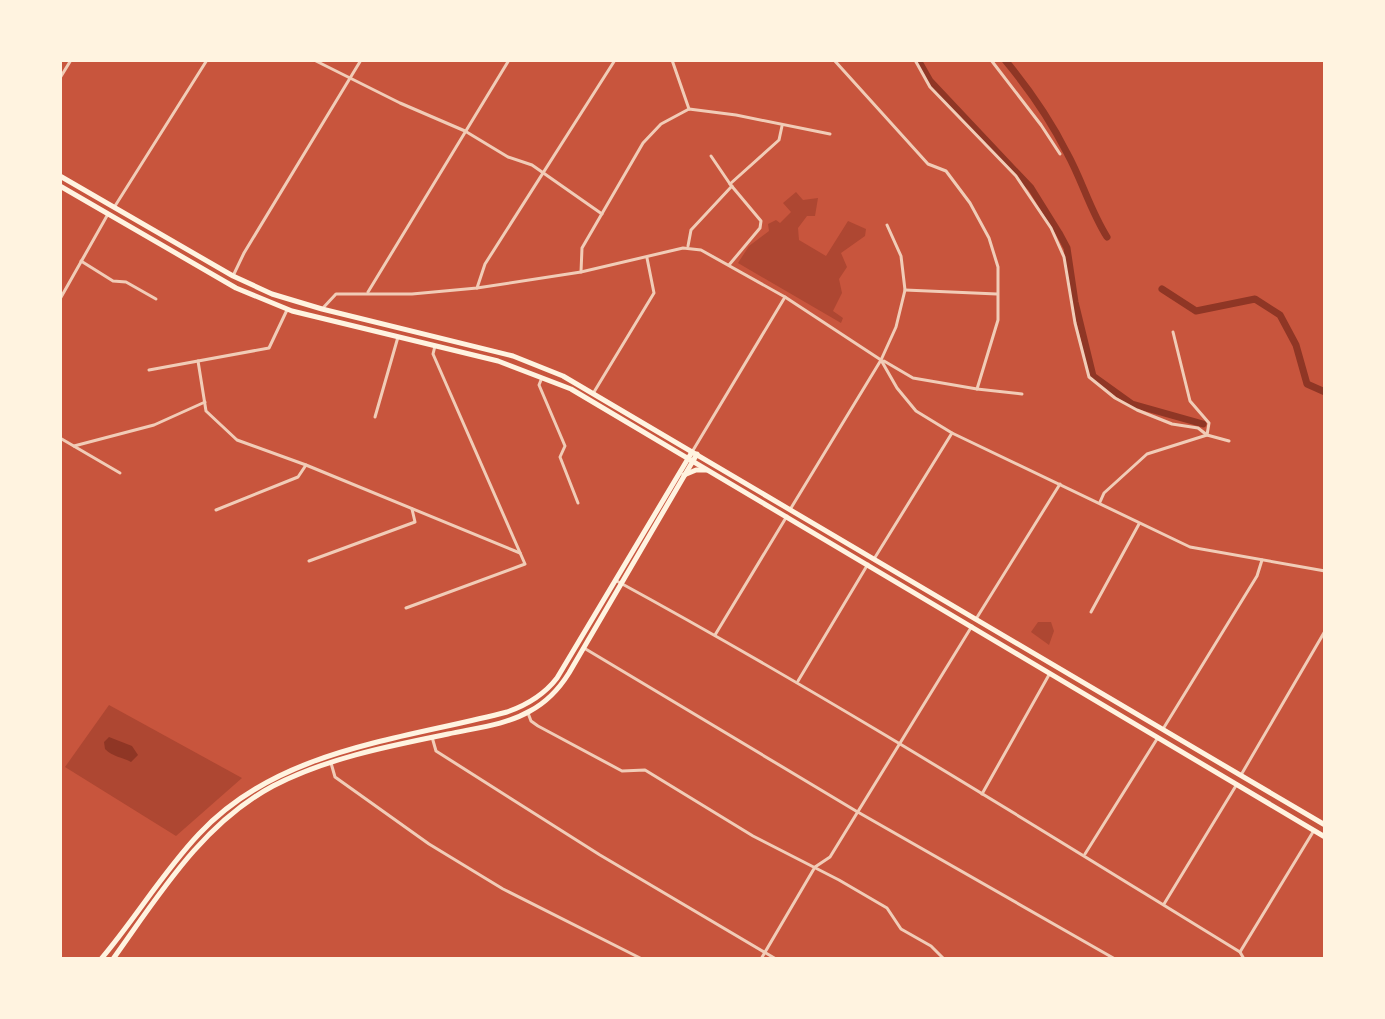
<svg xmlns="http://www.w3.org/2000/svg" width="1385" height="1019" font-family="Rubik,sans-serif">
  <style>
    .green { fill: #ae4732 }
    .water { fill: #8f3625 }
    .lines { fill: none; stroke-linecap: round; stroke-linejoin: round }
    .canal { stroke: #8f3625; stroke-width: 7 }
    .minor { stroke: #f1ccb7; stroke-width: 3 }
    .primary { stroke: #fff3e0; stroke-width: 5 }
    .trunk { stroke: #fff3e0; stroke-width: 5 }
  </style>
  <rect width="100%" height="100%" fill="#c8553d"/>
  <g class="green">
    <polygon points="796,192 803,200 818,198 815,216 807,216 798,228 799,240 826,256 848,221 866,229 865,236 841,253 847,267 839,279 842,293 833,311 843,318 841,323 738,263 749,246 769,231 768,224 776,220 780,223 791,212 783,203"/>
    <polygon points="1038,622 1051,622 1054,631 1049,645 1031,632"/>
    <polygon points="109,705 242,778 176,836 65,767"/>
  </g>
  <path class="water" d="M 109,737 L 132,746 L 138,755 L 131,762 C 122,757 113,757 105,749 L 104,742 Z"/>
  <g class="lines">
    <g class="canal">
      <polyline points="918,60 930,81 1031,188 1059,233 1067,248 1075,302 1093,376 1132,404 1203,424"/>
      <path d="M 1005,60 C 1029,89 1050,119 1067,153 C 1082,180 1090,210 1107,237"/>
      <polyline points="1162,289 1196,311 1255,299 1280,315 1296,345 1307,384 1325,392"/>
    </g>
    <g class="minor">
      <polyline points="314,60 400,103 465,131 508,157 532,165 602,214"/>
      <polyline points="672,60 689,109"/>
      <polyline points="834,60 928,164 946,171 970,203 989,238 998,267 998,320 977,389"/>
      <polyline points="915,60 930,87 1016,176 1051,228 1064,257 1075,323 1089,377 1115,398 1137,410 1172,424 1198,428 1207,435 1229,441"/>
      <polyline points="991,60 1041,125 1060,154"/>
      <polyline points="60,78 71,60"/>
      <polyline points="711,156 730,184"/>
      <polyline points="115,206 207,60"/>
      <polyline points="688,246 691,230 732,186"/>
      <polyline points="81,261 113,281 126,282 156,299"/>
      <polyline points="729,265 760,228 761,221 730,184 779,140 782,126"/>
      <polyline points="581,272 582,248 643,143 661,124 689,109 736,115 830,134"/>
      <polyline points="233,276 244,253 361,60"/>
      <polyline points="477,288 485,264 615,60"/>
      <polyline points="905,290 997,294"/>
      <polyline points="368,292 509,60"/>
      <polyline points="60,299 108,214"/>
      <polyline points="322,309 336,294 412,294 477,288 581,272 683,248 701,250 785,297 881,360 897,388 916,411 952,433 1190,547 1325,571"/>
      <polyline points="198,361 206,411 237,440 306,465 520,553"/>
      <polyline points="884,361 913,378 977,389 1022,394"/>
      <polyline points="149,370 269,348 287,310"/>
      <polyline points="541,380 539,385 565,446 560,457 578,503"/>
      <polyline points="594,392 654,293 647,258"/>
      <polyline points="375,417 398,337"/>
      <polyline points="60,438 120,473"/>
      <polyline points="74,446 154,425 205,402"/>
      <polyline points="692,452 785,297"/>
      <polyline points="1100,502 1104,493 1147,454 1207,435 1209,423 1190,401 1173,332"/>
      <polyline points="791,508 881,360 896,327 905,290 901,256 887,225"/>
      <polyline points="216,510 298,477 306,465"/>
      <polyline points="874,559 952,433"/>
      <polyline points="309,561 415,522 412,509"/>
      <path d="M 615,580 C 828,696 1033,825 1240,952 L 1244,959"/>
      <polyline points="406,608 525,564 433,354 435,346"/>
      <polyline points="1091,612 1139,524"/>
      <polyline points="976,619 1060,484"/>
      <polyline points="715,635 787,516"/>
      <polyline points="584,648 856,811 1115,959"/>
      <polyline points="798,681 868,564"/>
      <polyline points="528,713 531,721 538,726 622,771 645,770 753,836 839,880 887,908 901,929 931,946 944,959"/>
      <polyline points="1163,729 1257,576 1262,560"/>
      <polyline points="432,737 436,751 600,855 776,959"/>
      <polyline points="331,763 335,777 429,844 503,889 642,959"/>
      <polyline points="1241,775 1325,631"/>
      <polyline points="982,794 1050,673"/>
      <polyline points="1085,854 1157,739"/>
      <polyline points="1164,904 1237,784"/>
      <polyline points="1240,952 1313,832"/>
      <polyline points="761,959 815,867 830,857 972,626"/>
    </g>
    <g class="primary">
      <path d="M 101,959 C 135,919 163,872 199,834 C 278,749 400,740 507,712 C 527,705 544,695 557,678 L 692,452"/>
      <path d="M 113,959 C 159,895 202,824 273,786 C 327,758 389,746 448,734 C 475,728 506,725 530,711 C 547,702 559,689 569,673 L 697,454"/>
    </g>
    <g class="trunk">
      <polyline points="60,176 233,276 272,294 322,309 513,356 563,376 1325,825"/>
      <polyline points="60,186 236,288 292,311 498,361 571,389 1325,837"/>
      <polyline points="684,475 696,470 706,470"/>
    </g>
  </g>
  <rect width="1385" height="1019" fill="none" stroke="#fff3e0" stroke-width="124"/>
</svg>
